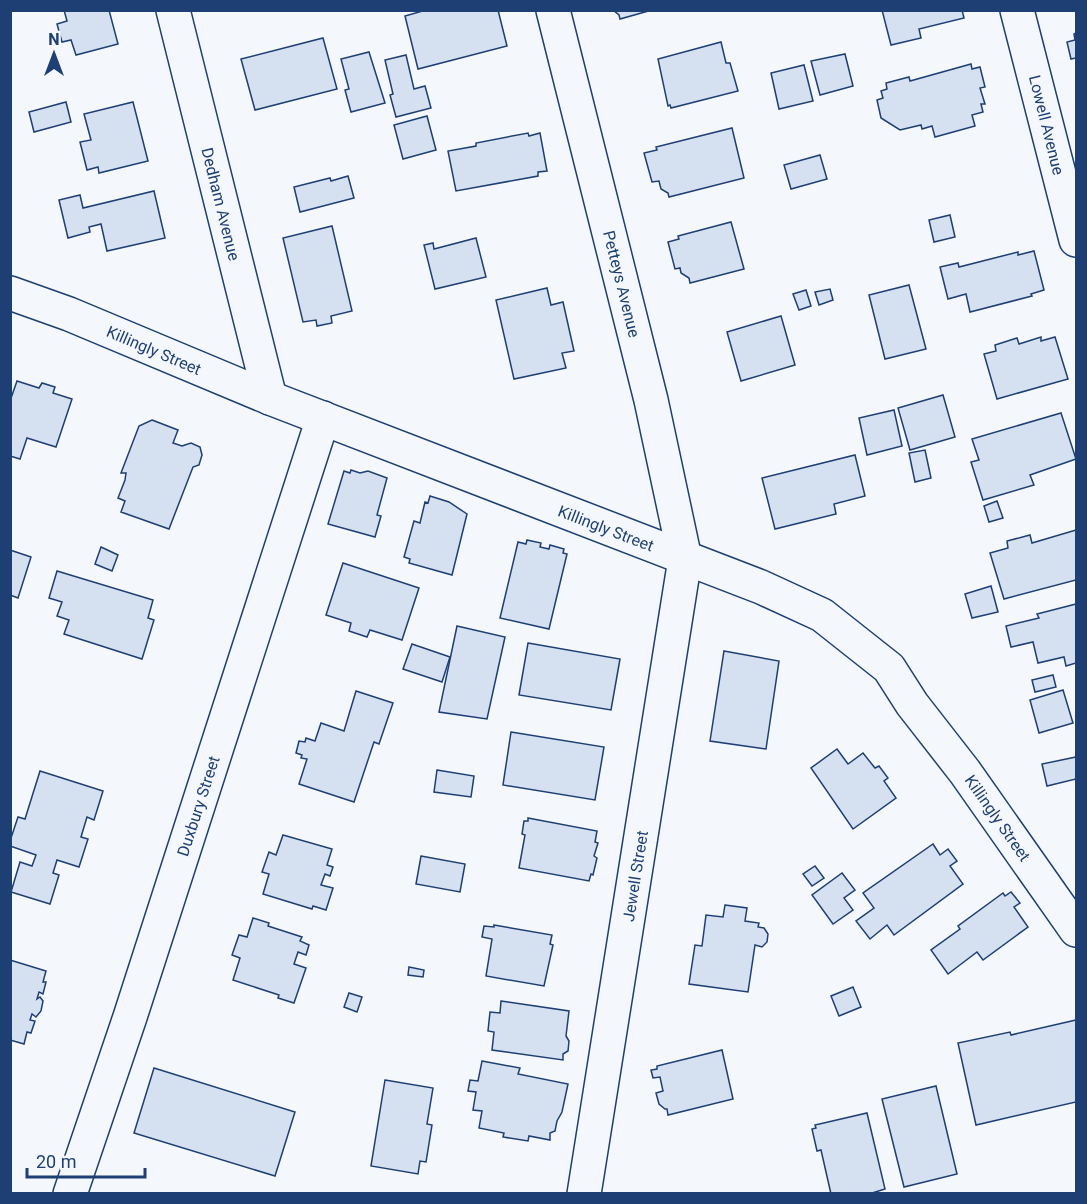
<svg xmlns="http://www.w3.org/2000/svg" width="1087" height="1204" font-family="Roboto,sans-serif">
  <style>
    .building { fill: #d5e0f0; stroke: #1d3f73; stroke-width: 1.5 }
    .lines { fill: none; stroke-linecap: round; stroke-linejoin: round }
    .street-casing { stroke: #1d3f73; stroke-width: 36 }
    .secondary-casing { stroke: #1d3f73; stroke-width: 36 }
    .street { stroke: #f4f7fb; stroke-width: 33 }
    .secondary { stroke: #f4f7fb; stroke-width: 33 }
    .labels { text-anchor: middle; stroke-width: 4.5; stroke-linejoin: round; paint-order: stroke }
    .street-label { font-size: 16px; fill: #1d3f73; stroke: #f4f7fb }
  </style>
  <rect width="100%" height="100%" fill="#f4f7fb"/>
  <g class="building">
    <polygon points="64,10 109,10 118,44 76,55 71,40 62,42 57,24 67,21"/>
    <polygon points="426,10 498,10 507,46 418,69 405,16"/>
    <polygon points="613,10 652,10 620,19 619,15"/>
    <polygon points="882,10 962,10 964,18 919,29 921,38 891,45"/>
    <polygon points="1076,33 1076,58 1071,59 1067,42 1075,40 1074,34"/>
    <polygon points="323,38 337,89 255,110 241,59"/>
    <polygon points="721,42 726,63 730,63 738,91 671,108 670,105 668,106 658,59"/>
    <polygon points="369,52 385,103 351,112 345,90 349,89 341,59"/>
    <polygon points="845,54 853,86 820,95 811,61"/>
    <polygon points="406,55 414,89 425,86 431,108 396,117 390,95 393,94 385,60"/>
    <polygon points="971,64 972,69 980,67 985,87 980,88 985,104 981,104 983,112 972,115 975,126 935,137 932,126 922,129 921,125 900,130 881,118 877,100 883,98 881,91 887,89 886,83 909,77 910,81"/>
    <polygon points="804,65 813,101 779,109 771,73"/>
    <polygon points="66,102 71,122 34,132 29,112"/>
    <polygon points="133,102 148,161 99,173 98,167 87,170 80,142 91,140 84,114"/>
    <polygon points="427,116 436,150 403,159 394,125"/>
    <polygon points="732,128 744,178 669,197 668,193 661,189 659,181 652,182 644,153 657,150 656,147"/>
    <polygon points="528,133 529,136 540,133 547,171 538,172 538,176 456,191 448,151 476,146 476,143"/>
    <polygon points="820,155 827,179 791,189 784,165"/>
    <polygon points="348,176 354,198 300,212 294,187 330,178 331,181"/>
    <polygon points="154,191 165,238 107,251 101,224 89,227 90,232 68,238 59,200 80,195 83,208"/>
    <polygon points="950,215 955,237 934,242 929,220"/>
    <polygon points="731,222 744,269 690,283 689,278 681,273 680,268 675,269 668,242 679,239 678,236"/>
    <polygon points="332,226 352,311 331,316 332,323 317,326 316,320 303,322 283,238"/>
    <polygon points="476,238 486,277 435,289 424,245 433,243 434,249"/>
    <polygon points="1034,251 1044,290 1031,294 1032,296 970,312 966,294 948,299 940,267 958,263 959,267 1018,252 1018,255"/>
    <polygon points="909,285 926,349 885,359 869,295"/>
    <polygon points="547,288 551,305 563,302 574,351 562,353 566,368 514,379 496,300"/>
    <polygon points="830,289 833,300 819,305 815,292"/>
    <polygon points="806,290 811,306 799,310 793,294"/>
    <polygon points="781,316 795,365 741,381 727,332"/>
    <polygon points="1041,337 1041,341 1055,337 1068,379 997,399 984,354 996,351 995,345 1017,338 1019,344"/>
    <polygon points="17,381 39,388 42,383 55,387 53,393 72,399 56,447 27,438 20,459 10,456 10,401"/>
    <polygon points="943,395 955,437 910,450 898,408"/>
    <polygon points="894,410 902,446 867,455 859,418"/>
    <polygon points="1061,413 1076,459 1030,475 1034,485 983,500 971,462 979,460 972,439"/>
    <polygon points="152,420 178,430 173,443 182,446 191,443 200,447 202,455 199,465 193,467 169,529 121,512 125,501 118,498 125,480 126,473 121,473 139,426"/>
    <polygon points="925,450 931,478 915,482 909,453"/>
    <polygon points="855,455 865,496 834,504 836,514 775,529 762,478"/>
    <polygon points="351,470 360,473 368,471 387,478 377,515 381,516 375,537 328,524 344,471 350,473"/>
    <polygon points="430,496 449,502 467,514 452,575 409,563 410,559 404,557 414,521 420,523 425,502 428,503"/>
    <polygon points="997,501 1003,518 989,522 984,506"/>
    <polygon points="1076,530 1076,580 1004,599 990,553 1008,548 1007,541 1030,535 1032,543"/>
    <polygon points="527,540 541,543 540,547 549,549 550,545 564,549 563,553 567,554 549,629 500,618 518,542 526,544"/>
    <polygon points="101,547 118,555 112,571 95,564"/>
    <polygon points="10,550 31,557 18,598 10,595"/>
    <polygon points="343,563 419,588 402,640 370,630 367,637 349,631 351,623 326,615"/>
    <polygon points="57,571 153,600 148,618 154,620 142,659 64,634 69,620 57,616 62,602 49,598"/>
    <polygon points="991,586 998,612 972,618 965,594"/>
    <polygon points="1076,604 1076,663 1066,666 1064,657 1038,663 1033,642 1011,647 1006,626 1039,618 1037,614"/>
    <polygon points="457,626 505,637 487,719 439,712"/>
    <polygon points="528,643 620,659 611,710 519,695"/>
    <polygon points="412,644 450,657 442,682 403,669"/>
    <polygon points="724,651 779,661 766,749 710,741"/>
    <polygon points="1053,675 1056,687 1035,692 1032,680"/>
    <polygon points="1063,690 1073,723 1039,733 1030,700"/>
    <polygon points="356,691 393,703 379,744 374,742 354,802 299,784 307,759 301,758 302,755 296,753 299,741 305,742 306,738 315,741 321,723 344,731"/>
    <polygon points="511,732 604,747 595,800 503,785"/>
    <polygon points="837,749 848,764 863,753 875,768 879,766 888,778 884,781 896,798 853,829 811,768"/>
    <polygon points="1076,757 1076,779 1047,786 1042,764"/>
    <polygon points="437,770 474,776 471,797 434,792"/>
    <polygon points="40,771 103,791 94,820 87,817 81,837 88,839 79,867 57,860 53,873 59,875 50,904 11,892 20,862 32,866 36,855 10,846 10,841 18,817 25,819"/>
    <polygon points="528,818 597,831 595,842 598,843 594,856 597,858 593,875 591,874 589,881 519,868 525,835 522,834 524,821 528,821"/>
    <polygon points="283,835 332,849 327,865 333,867 330,876 325,874 321,885 333,888 326,910 313,906 312,909 263,894 269,874 262,872 269,852 276,855"/>
    <polygon points="933,844 940,855 948,849 957,861 950,866 963,884 894,935 887,925 870,939 856,921 874,908 863,893"/>
    <polygon points="421,856 465,864 460,892 416,884"/>
    <polygon points="815,866 824,878 812,886 803,874"/>
    <polygon points="842,873 855,890 844,898 853,910 833,924 812,895"/>
    <polygon points="1011,892 1020,903 1014,907 1028,927 983,960 977,952 948,974 931,950 960,929 958,926 1003,893 1005,896"/>
    <polygon points="725,905 747,908 745,921 759,923 758,927 764,928 768,934 767,942 762,947 755,945 748,992 689,984 695,945 702,946 706,915 723,917"/>
    <polygon points="253,918 269,923 268,926 302,937 300,941 309,945 306,955 298,952 294,964 306,968 294,1003 278,998 279,995 233,980 240,958 232,955 239,935 247,937"/>
    <polygon points="494,925 552,935 550,944 553,945 544,986 486,976 492,939 482,937 484,926 494,927"/>
    <polygon points="10,960 46,971 43,982 46,982 43,994 39,992 37,999 40,997 43,1001 41,1011 36,1017 32,1014 30,1020 35,1021 31,1033 27,1032 24,1044 10,1040"/>
    <polygon points="409,967 424,970 423,977 408,975"/>
    <polygon points="853,987 861,1007 839,1016 831,996"/>
    <polygon points="349,993 362,997 357,1012 344,1007"/>
    <polygon points="501,1001 569,1011 566,1036 569,1041 568,1051 563,1054 563,1060 492,1050 494,1032 488,1031 490,1012 500,1013"/>
    <polygon points="1076,1020 1076,1102 976,1125 958,1043 1010,1032 1011,1035"/>
    <polygon points="722,1050 733,1099 668,1115 667,1109 665,1109 659,1104 656,1093 663,1091 660,1077 653,1078 651,1070 657,1069 657,1066"/>
    <polygon points="482,1061 520,1068 518,1074 568,1084 562,1112 557,1121 555,1131 550,1133 550,1140 529,1136 528,1141 503,1137 504,1133 479,1128 482,1111 473,1110 476,1092 468,1091 470,1080 478,1081"/>
    <polygon points="154,1068 295,1112 275,1176 134,1133"/>
    <polygon points="385,1080 433,1088 427,1124 432,1125 426,1162 420,1161 418,1174 371,1166"/>
    <polygon points="936,1086 957,1174 904,1187 882,1099"/>
    <polygon points="867,1113 885,1189 869,1194 831,1194 821,1150 817,1151 812,1129 816,1128 815,1125"/>
  </g>
  <g class="lines">
    <g class="street-casing">
      <g id="street">
        <polyline points="173,10 270,398"/>
        <polyline points="1017,10 1076,240"/>
        <polyline points="584,1194 685,559"/>
      </g>
    </g>
    <g class="secondary-casing">
      <g id="secondary">
        <polyline points="553,10 651,400 685,559"/>
        <polyline points="10,293 69,314 270,398 761,587 822,615 889,668 912,704 965,772 1076,930"/>
        <polyline points="70,1194 130,1017 323,418"/>
      </g>
    </g>
    <use href="#street" class="street"/>
    <use href="#secondary" class="secondary"/>
  </g>
  <g class="labels">
    <g class="street-label">
      <text transform="translate(1047 125) rotate(76)" y="6">Lowell Avenue</text>
      <text transform="translate(221 204) rotate(76)" y="6">Dedham Avenue</text>
      <text transform="translate(622 284) rotate(76)" y="6">Petteys Avenue</text>
      <text transform="translate(154 350) rotate(23)" y="6">Killingly Street</text>
      <text transform="translate(606 528) rotate(21)" y="6">Killingly Street</text>
      <text transform="translate(198 806) rotate(-72)" y="6">Duxbury Street</text>
      <text transform="translate(998 818) rotate(55)" y="6">Killingly Street</text>
      <text transform="translate(635 876) rotate(-81)" y="6">Jewell Street</text>
    </g>
  </g>
  <rect width="1087" height="1204" fill="none" stroke="#1d3f73" stroke-width="24"/>
  <g transform="translate(54 54)" stroke="#f4f7fb" stroke-width="4.5" paint-order="stroke">
  <path d="M0-4.5L10 22L0 15L-10 22Z" fill="#1d3f73"/>
  <text y="-9" font-size="16" font-weight="bold" text-anchor="middle" fill="#1d3f73">N</text>
  </g>
  <path d="M27 1168v9h118v-9" fill="none" stroke="#1d3f73" stroke-width="3"/>
  <text x="36" y="1168" font-size="18" fill="#1d3f73" stroke="#f4f7fb" stroke-width="4.5" paint-order="stroke">20 m</text>
</svg>
